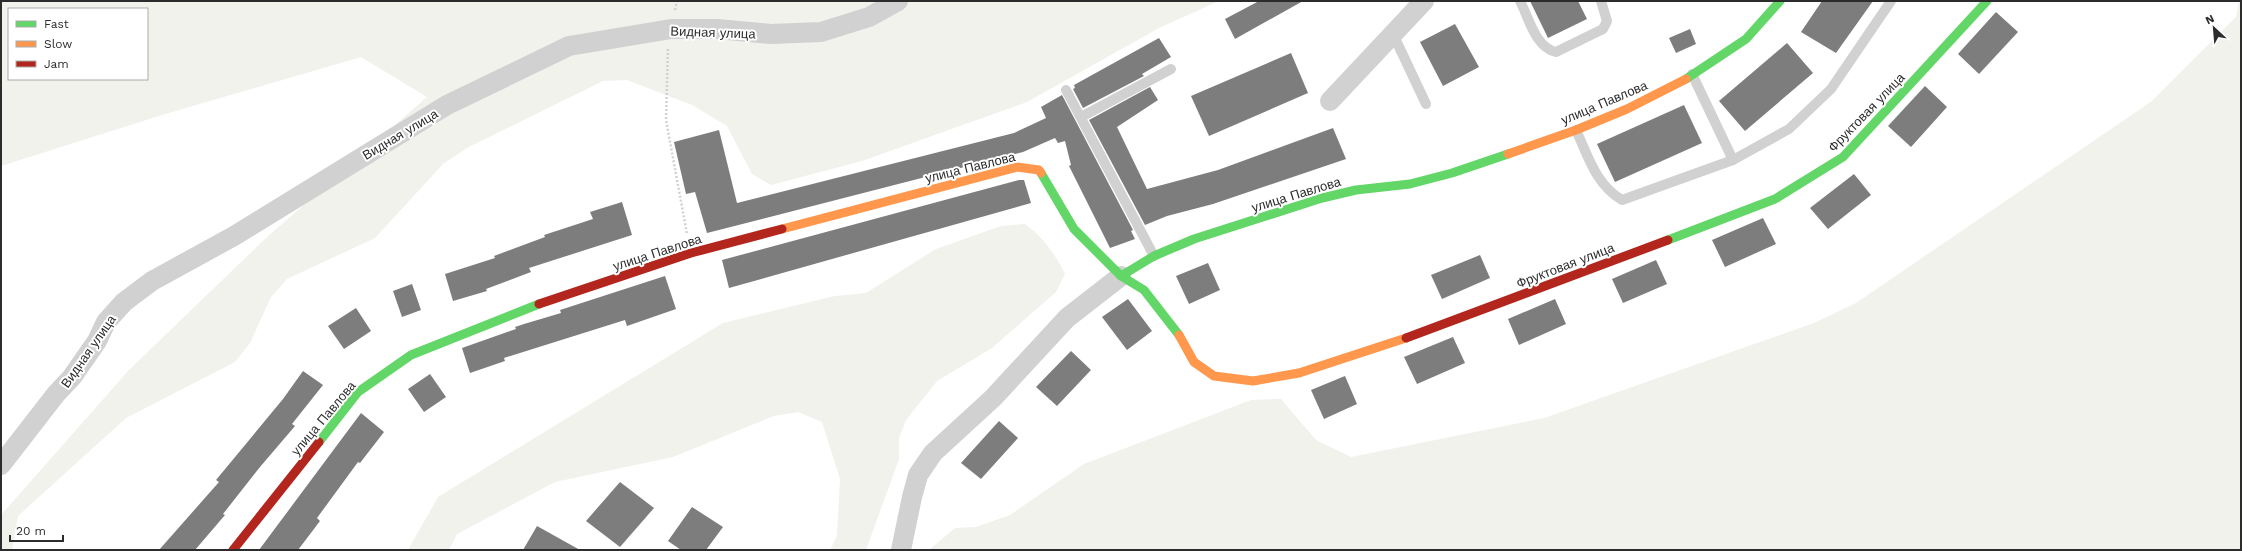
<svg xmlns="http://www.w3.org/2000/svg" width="2242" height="551" font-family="'Work Sans',sans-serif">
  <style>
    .green { fill: #f0f2eb; fill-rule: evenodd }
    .building { fill: #7d7d7d }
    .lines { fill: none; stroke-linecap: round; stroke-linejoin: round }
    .path { stroke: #d1d1d1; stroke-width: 2.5; stroke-dasharray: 2 2; stroke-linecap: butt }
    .lane { stroke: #d1d1d1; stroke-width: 10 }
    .street { stroke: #d1d1d1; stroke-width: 20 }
    .fast { stroke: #63d668; stroke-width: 9 }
    .slow { stroke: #ff974d; stroke-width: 9 }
    .jam { stroke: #b3261e; stroke-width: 9 }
    .labels { text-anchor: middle; stroke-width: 4; stroke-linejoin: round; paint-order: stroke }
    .street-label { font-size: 13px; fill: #2c2c2c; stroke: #fff }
  </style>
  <rect width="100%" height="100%" fill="#fff"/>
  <g class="green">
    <path d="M 1,1 L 1219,1 L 1161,27 L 1027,102 L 862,161 L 771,185 L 752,174 L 727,126 L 692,105 L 627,80 L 603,81 L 467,148 L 443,164 L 375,238 L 287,279 L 271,297 L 250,343 L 235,362 L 126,418 L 18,516 L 12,550 L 1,550 L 1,515 L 129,370 L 266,238 L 427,97 L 361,57 L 162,115 L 1,166 ZM 9,9 L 147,9 L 147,79 L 9,79 Z"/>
    <polygon points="2239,1 2241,1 2241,550 929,550 955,528 976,527 1010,515 1084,464 1251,400 1281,399 1316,440 1351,457 1544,418 1814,323 1856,303 2152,101 2236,17"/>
    <path d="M 1025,224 C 1043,237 1055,254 1065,274 L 1056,292 L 992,348 L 937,381 L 906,420 L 899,438 L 899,459 L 866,550 L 830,550 L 837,536 L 840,479 L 822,422 L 798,412 L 774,416 L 673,457 L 555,482 L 457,534 L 449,550 L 408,550 L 438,497 L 723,323 L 835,296 L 866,293 L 936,249 L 1001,226 Z"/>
  </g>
  <g class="building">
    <polygon points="1259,1 1303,1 1235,39 1225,19"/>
    <polygon points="1530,1 1578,1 1587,19 1548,38"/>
    <polygon points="1822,1 1873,1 1836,53 1801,32"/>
    <polygon points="1996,12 2018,32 1979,74 1958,54"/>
    <polygon points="1455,24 1479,67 1443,86 1420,42"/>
    <polygon points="1690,29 1696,44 1676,53 1669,38"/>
    <polygon points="1159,38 1171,57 1142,74 1144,76 1083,108 1073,89 1075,88 1074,85"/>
    <polygon points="1787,43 1813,73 1745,131 1719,101"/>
    <polygon points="1291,53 1308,93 1209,136 1191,96"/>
    <polygon points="1925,86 1947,107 1911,147 1888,126"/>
    <polygon points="1150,87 1158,100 1117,127 1147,189 1218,170 1333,128 1346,159 1213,204 1167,216 1145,225 1089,120"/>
    <polygon points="1062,95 1133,230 1131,231 1135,239 1110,248 1069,166 1071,165 1065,141 1058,143 1055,138 1023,152 707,233 695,192 686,194 674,142 719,130 737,203 1014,133 1046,118 1041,107"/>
    <polygon points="1684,105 1702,143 1615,182 1597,144"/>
    <polygon points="1854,174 1871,195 1828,229 1810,208"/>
    <polygon points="1019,180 1024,180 1031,203 729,288 722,260"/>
    <polygon points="622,202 632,235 529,268 531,272 486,289 487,291 453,301 445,274 495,258 494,256 545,237 544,235 593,219 590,212"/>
    <polygon points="1763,218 1776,244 1725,267 1712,240"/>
    <polygon points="1480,255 1490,278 1442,299 1431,275"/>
    <polygon points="1656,260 1667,284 1623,303 1612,279"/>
    <polygon points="1208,263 1220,290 1189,304 1176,276"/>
    <polygon points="665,276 676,309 627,326 625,320 504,358 505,361 470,373 462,348 516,329 515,327 524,324 561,313 560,310"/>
    <polygon points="412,284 421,310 402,317 393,291"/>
    <polygon points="1128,299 1152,331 1127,350 1102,317"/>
    <polygon points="1555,299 1566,324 1519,345 1508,319"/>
    <polygon points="356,308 371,331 344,349 328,326"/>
    <polygon points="1453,337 1465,363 1417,384 1404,357"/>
    <polygon points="1071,351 1091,370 1057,406 1036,387"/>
    <polygon points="303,371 323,385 292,424 295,426 260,467 223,514 225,515 195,550 159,550 219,482 216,480 283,399"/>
    <polygon points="430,374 446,397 424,412 408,389"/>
    <polygon points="1345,376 1357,404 1324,419 1311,390"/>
    <polygon points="361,413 384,432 360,463 358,462 317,518 320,521 298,550 259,550"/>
    <polygon points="999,421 1018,438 981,479 961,463"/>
    <polygon points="620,482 654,508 620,547 586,521"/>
    <polygon points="692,507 723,527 706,550 681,550 668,541"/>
    <polygon points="537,526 580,550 523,550"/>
  </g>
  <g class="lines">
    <g class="path">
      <polyline points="675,10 677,1"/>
      <polyline points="668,49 666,120 687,234"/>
    </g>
    <g class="lane">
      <path d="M 1520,1 C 1529,18 1535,47 1556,52 L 1603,29 L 1607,21 L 1601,1"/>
      <polyline points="1393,34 1426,104"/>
      <polyline points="1692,74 1733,160"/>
      <polyline points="1066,90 1154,256"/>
      <polyline points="1081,117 1171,69"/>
      <path d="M 1576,130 C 1588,156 1596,185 1622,200 L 1733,160 L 1789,129 L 1831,89 L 1891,1"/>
    </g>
    <g class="street">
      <polyline points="1330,101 1424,1"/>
      <polyline points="1,465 56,394 72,377 97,341 106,322 124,302 152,281 234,236 447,105 569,46 671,29 717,29 771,34 821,32 869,17 898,1"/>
      <polyline points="901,550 912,497 918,475 933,453 993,398 1067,318 1121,276"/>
    </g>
    <g class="fast">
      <polyline points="1686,79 1746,39 1780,1"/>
      <polyline points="1041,173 1074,229 1121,276 1144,290 1179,335"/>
      <polyline points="1668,240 1775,199 1843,157 1987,1"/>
      <polyline points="1121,276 1154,256 1194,239 1322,198 1356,190 1410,184 1452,173 1508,154"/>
      <polyline points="319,442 358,392 411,355 539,304"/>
    </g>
    <g class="slow">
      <polyline points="1508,154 1576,130 1627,109 1686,79"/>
      <polyline points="782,229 1017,167 1039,170 1041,173"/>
      <polyline points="1179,335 1194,362 1214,376 1253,381 1299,373 1406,338"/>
    </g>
    <g class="jam">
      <polyline points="539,304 691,253 782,229"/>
      <polyline points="1406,338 1668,240"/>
      <polyline points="233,550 319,442"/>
    </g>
  </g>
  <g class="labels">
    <g class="street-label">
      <text transform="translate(713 32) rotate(2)" y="5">Видная улица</text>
      <text transform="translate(1604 102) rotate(-23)" y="5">улица Павлова</text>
      <text transform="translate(1866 112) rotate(-46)" y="5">Фруктовая улица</text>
      <text transform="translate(400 134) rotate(-31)" y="5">Видная улица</text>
      <text transform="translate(970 167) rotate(-14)" y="5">улица Павлова</text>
      <text transform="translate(1296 194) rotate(-17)" y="5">улица Павлова</text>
      <text transform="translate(657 252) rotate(-18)" y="5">улица Павлова</text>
      <text transform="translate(1565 265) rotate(-21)" y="5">Фруктовая улица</text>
      <text transform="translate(88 351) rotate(-55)" y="5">Видная улица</text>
      <text transform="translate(323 418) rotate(-50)" y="5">улица Павлова</text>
    </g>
  </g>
  <rect width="2242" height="551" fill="none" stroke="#2c2c2c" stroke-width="4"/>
  <rect x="8" y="8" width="140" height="72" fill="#ffffff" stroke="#ababab"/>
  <rect x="16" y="21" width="20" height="6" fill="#63d668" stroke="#ababab"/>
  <text x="44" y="28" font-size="12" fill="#2c2c2c">Fast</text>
  <rect x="16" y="41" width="20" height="6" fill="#ff974d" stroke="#ababab"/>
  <text x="44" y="48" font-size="12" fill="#2c2c2c">Slow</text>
  <rect x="16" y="61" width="20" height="6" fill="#b3261e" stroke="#ababab"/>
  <text x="44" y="68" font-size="12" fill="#2c2c2c">Jam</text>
  <g transform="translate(2214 28) rotate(334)" stroke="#ffffff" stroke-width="3" paint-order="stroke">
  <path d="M0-3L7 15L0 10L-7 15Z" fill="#2c2c2c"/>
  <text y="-6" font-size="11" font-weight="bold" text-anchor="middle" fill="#2c2c2c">N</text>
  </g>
  <path d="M10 535v6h53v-6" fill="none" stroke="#2c2c2c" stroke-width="2"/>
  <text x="16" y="535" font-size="12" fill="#2c2c2c" stroke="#ffffff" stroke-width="3" paint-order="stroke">20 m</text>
</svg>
